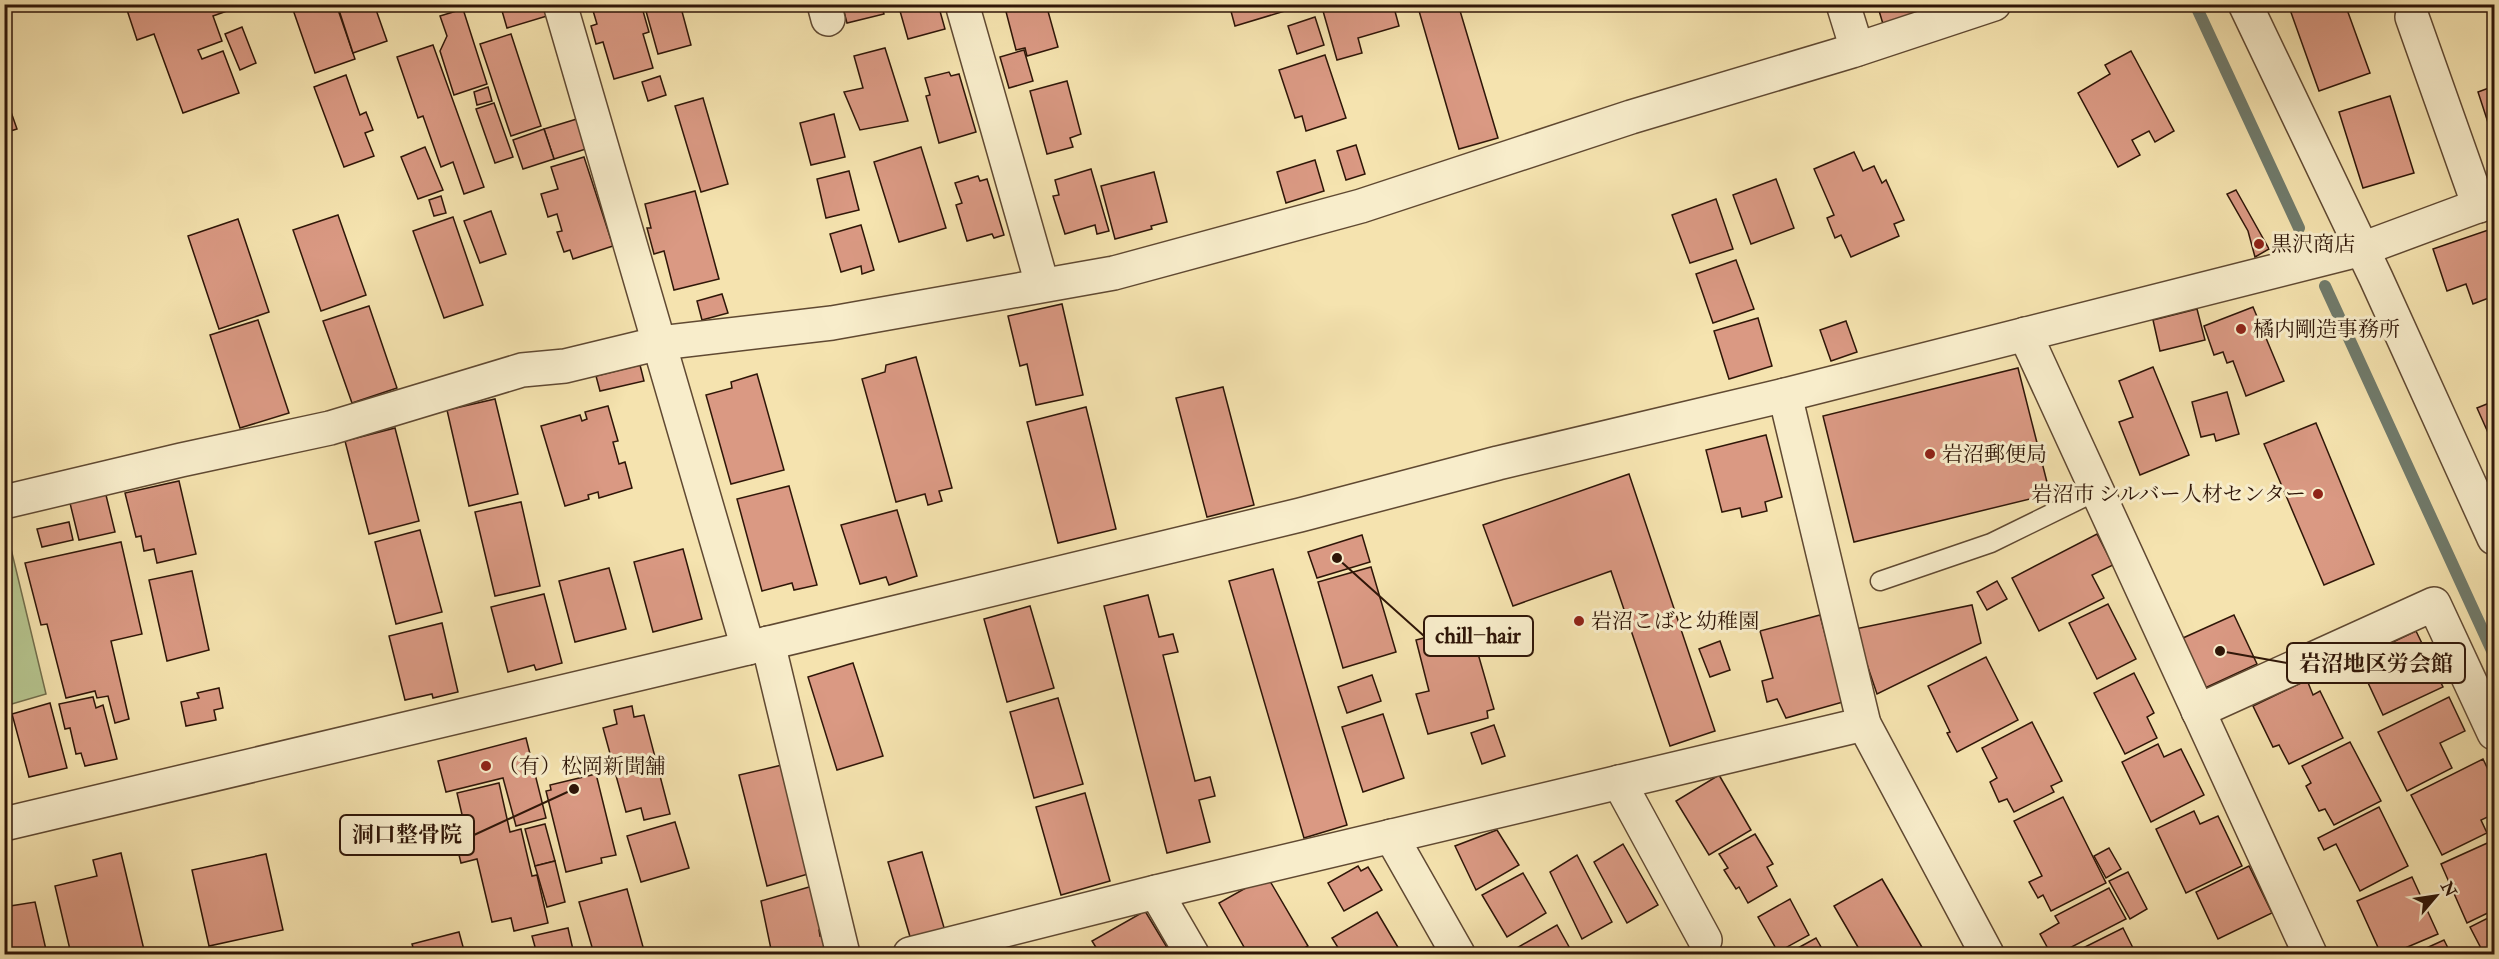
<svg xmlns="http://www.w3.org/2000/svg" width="2499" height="959" font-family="'IM FELL Double Pica','Noto Serif JP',serif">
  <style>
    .green { fill: #b6c58f; stroke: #726e4c; stroke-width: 1.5 }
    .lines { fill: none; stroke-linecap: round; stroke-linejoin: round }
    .stream { stroke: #707b6c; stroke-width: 12 }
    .building { fill: #da9983; stroke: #2f1608; stroke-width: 1.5 }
    .lane-casing { stroke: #604932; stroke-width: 21 }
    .street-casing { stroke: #604932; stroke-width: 36 }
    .lane { stroke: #f8edcb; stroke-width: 18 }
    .street { stroke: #f8edcb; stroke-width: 33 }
    .poi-dot { fill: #8f2418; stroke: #f8edcb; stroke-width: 2 }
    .labels { text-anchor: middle; stroke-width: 6; stroke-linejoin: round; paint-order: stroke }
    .poi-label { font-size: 21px; fill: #2f1608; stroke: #f8edcb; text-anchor: start }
    .leader { fill: none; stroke: #2f1608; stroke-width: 2 }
    .callout-dot { fill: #2f1608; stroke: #f8edcb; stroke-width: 2 }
    .callout { fill: #f8edcb; stroke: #2f1608; stroke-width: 2 }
    .callout-label { font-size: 22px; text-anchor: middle; font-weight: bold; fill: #2f1608 }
  </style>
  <rect width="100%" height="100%" fill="#f5e3af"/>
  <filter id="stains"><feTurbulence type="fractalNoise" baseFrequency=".00333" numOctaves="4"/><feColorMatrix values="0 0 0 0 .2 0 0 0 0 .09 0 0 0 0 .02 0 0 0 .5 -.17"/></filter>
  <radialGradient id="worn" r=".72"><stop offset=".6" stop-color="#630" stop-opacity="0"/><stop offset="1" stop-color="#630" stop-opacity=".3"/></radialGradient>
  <polygon class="green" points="5,524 46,694 5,706 4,706"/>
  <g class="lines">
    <g class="stream">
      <polyline points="2195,4 2299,228"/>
      <polyline points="2325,286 2494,655"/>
    </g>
  </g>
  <g class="building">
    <polygon points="125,4 225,4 227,11 213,16 222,41 198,50 202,59 223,51 239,93 183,113 154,34 137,40"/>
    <polygon points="291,4 336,4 355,59 315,73"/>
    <polygon points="337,4 374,4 387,41 353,53"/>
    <polygon points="500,4 544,4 547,16 507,28"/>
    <polygon points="591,4 641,4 649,32 643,34 653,68 614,79 603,42 596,44 591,26 597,24"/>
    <polygon points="644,4 680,4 691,45 658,54"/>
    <polygon points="726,4 750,4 750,5 728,11"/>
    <polygon points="842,4 881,4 884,14 847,23"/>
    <polygon points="898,4 938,4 945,29 908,39"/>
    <polygon points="1004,4 1046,4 1058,47 1027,56 1025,48 1016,50"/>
    <polygon points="1229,4 1308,4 1235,26"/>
    <polygon points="1321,4 1393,4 1399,26 1358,38 1362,53 1337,60"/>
    <polygon points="1417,4 1458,4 1498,138 1459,149"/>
    <polygon points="1877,4 1915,4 1918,13 1883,24"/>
    <polygon points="2288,4 2345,4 2370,73 2319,91"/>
    <polygon points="463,9 487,84 454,95 440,51 447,36 440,16"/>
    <polygon points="1315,17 1324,45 1297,54 1288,26"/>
    <polygon points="242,27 256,63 240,70 225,34"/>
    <polygon points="511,34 541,126 511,136 480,44"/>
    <polygon points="433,45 484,187 464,194 453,162 441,167 423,116 418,118 397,57"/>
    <polygon points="885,48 908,121 860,130 844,92 863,88 854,56"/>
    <polygon points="1024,50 1033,81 1009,88 1000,57"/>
    <polygon points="2131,51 2174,131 2155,142 2149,131 2132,140 2140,155 2118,167 2078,93 2110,74 2105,65"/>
    <polygon points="1325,55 1346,118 1306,131 1302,116 1295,118 1279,70"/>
    <polygon points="949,72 951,76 959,74 976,132 939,143 926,96 930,95 925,78"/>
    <polygon points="346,75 360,115 366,112 373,130 365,133 374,156 344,167 314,87"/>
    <polygon points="660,76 666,95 648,101 642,82"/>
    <polygon points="1067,81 1081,134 1070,138 1073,147 1047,154 1030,91"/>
    <polygon points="2494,86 2494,141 2478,92"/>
    <polygon points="488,87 492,101 477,105 474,92"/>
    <polygon points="4,92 17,129 4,133"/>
    <polygon points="2390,96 2414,173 2363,188 2339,112"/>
    <polygon points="703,98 728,184 701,192 675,106"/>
    <polygon points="494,103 513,157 495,163 476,109"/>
    <polygon points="834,114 845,157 811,165 800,123"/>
    <polygon points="580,118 589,148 554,159 544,129"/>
    <polygon points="544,129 554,159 523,169 513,140"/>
    <polygon points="1356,145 1365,174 1346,180 1337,151"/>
    <polygon points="425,147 443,190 418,199 401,157"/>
    <polygon points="921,147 946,228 899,242 874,162"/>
    <polygon points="1854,152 1863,171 1874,166 1882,183 1886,180 1904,220 1894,224 1899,236 1851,257 1841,235 1835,238 1827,218 1834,215 1814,169"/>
    <polygon points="584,157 613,246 573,259 570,250 564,252 557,232 562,231 557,214 548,217 541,194 558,189 551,167"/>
    <polygon points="1315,160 1324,191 1286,203 1277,172"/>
    <polygon points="1091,169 1109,231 1097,234 1095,225 1065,234 1053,196 1059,195 1055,180"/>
    <polygon points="849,171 859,210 826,218 817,179"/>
    <polygon points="1154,172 1167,222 1151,226 1152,229 1115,239 1101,186"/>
    <polygon points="978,176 980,181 987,179 1004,235 994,238 992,234 967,241 956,205 962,203 955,183"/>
    <polygon points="1776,179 1794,228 1751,244 1733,195"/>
    <polygon points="2236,190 2269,249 2255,257 2248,231 2227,194"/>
    <polygon points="695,191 719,279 674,290 664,251 654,254 647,228 651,228 645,204"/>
    <polygon points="441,196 446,213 434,216 429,200"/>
    <polygon points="1716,199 1733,249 1690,263 1672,215"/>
    <polygon points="491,211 506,254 480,263 464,221"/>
    <polygon points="338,215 366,295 321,311 293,230"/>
    <polygon points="453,217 483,305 444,318 413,231"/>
    <polygon points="238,219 269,312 219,329 188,236"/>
    <polygon points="861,225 874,270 862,274 861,266 841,272 830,234"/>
    <polygon points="2494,228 2494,296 2473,304 2466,284 2447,291 2433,249"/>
    <polygon points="1736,260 1754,309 1713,323 1696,274"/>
    <polygon points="722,294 728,313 702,320 697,301"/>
    <polygon points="1062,304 1083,395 1036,405 1027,364 1020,366 1008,316"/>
    <polygon points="369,306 397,388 352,403 323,321"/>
    <polygon points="2253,307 2284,381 2246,396 2233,361 2227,363 2223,352 2214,355 2204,326"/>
    <polygon points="2197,309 2205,340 2160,351 2153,320"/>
    <polygon points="1758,318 1772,366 1729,379 1714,331"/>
    <polygon points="258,320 289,413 240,428 210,335"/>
    <polygon points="1846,321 1857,352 1831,361 1820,330"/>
    <polygon points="916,357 952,488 939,491 942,501 928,505 925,494 896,502 862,379 885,372 886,365"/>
    <polygon points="640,365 644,381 600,391 596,376"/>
    <polygon points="2153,367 2189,455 2140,475 2119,422 2133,417 2119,381"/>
    <polygon points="2018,368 2050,494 1854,542 1823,416"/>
    <polygon points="757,374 784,470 731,484 706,395 732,388 731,382"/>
    <polygon points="1223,387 1254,505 1207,517 1176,398"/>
    <polygon points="2227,392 2239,434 2216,441 2214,434 2201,437 2192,402"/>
    <polygon points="495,399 518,494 469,506 447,410"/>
    <polygon points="2494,401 2494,446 2477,408"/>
    <polygon points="608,406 618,441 613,442 619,464 625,462 632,488 599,498 598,492 588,495 589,499 565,506 541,426 580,415 582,421 587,419 585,412"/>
    <polygon points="1086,407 1116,529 1058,543 1027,422"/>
    <polygon points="2316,423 2374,564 2324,585 2264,444"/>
    <polygon points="395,428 419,521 369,534 345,441"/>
    <polygon points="1766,435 1782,497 1765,502 1767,511 1742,517 1740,508 1722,512 1706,450"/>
    <polygon points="1629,474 1715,731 1670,746 1611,571 1513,606 1483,525"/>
    <polygon points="179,481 196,554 157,563 154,549 144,551 141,536 136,537 125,493"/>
    <polygon points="789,486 817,585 794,590 792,583 762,591 737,499"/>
    <polygon points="105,491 115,532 79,540 69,499"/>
    <polygon points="521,502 540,586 495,596 475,512"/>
    <polygon points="897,510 917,576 889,585 886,577 860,584 841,525"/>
    <polygon points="69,522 73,540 42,547 37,529"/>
    <polygon points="420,530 442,612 396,624 375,542"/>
    <polygon points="2097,534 2113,565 2092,575 2104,598 2039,631 2012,578"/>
    <polygon points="1362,535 1370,562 1317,578 1308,552"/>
    <polygon points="121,542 142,634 111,641 129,719 115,723 108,696 97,698 95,691 66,698 47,624 41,625 25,563"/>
    <polygon points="683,549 702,619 653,632 634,562"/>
    <polygon points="1371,567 1396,652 1343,668 1318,582"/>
    <polygon points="609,568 626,629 575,642 559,581"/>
    <polygon points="1273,569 1347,825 1304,838 1229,581"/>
    <polygon points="192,571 209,650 167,661 149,580"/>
    <polygon points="1997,581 2007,599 1987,610 1977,592"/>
    <polygon points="544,594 562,663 536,670 534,665 508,672 491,607"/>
    <polygon points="1148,595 1159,637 1173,634 1178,652 1163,655 1195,781 1210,777 1215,796 1199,800 1210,842 1167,853 1104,606"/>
    <polygon points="2108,604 2136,659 2097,679 2069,623"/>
    <polygon points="1972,605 1981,643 1877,694 1855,629"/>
    <polygon points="1030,606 1054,688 1007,702 984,619"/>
    <polygon points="1820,615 1843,702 1786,718 1777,699 1767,702 1762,681 1773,678 1760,631"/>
    <polygon points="2234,615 2257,664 2205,688 2183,638"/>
    <polygon points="442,623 458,692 433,698 432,694 405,700 389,636"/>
    <polygon points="1470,626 1494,709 1487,711 1488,718 1428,734 1416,694 1429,691 1416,640"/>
    <polygon points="2416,631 2443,687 2383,715 2357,659"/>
    <polygon points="1720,641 1730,670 1710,677 1699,649"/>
    <polygon points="1986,657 2018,720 1957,752 1947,733 1950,732 1928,686"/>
    <polygon points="853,663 883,756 837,770 808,677"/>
    <polygon points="2134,673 2154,713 2147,717 2157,738 2125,754 2094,693"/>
    <polygon points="1372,675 1381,701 1347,713 1338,687"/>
    <polygon points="2307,680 2313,695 2320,691 2343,738 2289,764 2279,745 2273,747 2253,706"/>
    <polygon points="219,688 223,708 214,710 216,720 186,726 181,702 199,698 197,693"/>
    <polygon points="93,697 96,708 103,705 117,759 85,766 81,753 76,754 70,728 65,729 59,704"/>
    <polygon points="2449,697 2465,731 2440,743 2452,768 2407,791 2378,732"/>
    <polygon points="1058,698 1083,784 1034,798 1010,712"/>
    <polygon points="50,703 67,768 29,777 12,714"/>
    <polygon points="632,706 634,717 644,715 670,814 644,820 641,808 626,812 603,728 617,724 614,710"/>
    <polygon points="1383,714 1404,778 1363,792 1342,727"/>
    <polygon points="2032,722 2062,781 2051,786 2054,792 2014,812 2007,799 1999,802 1990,782 1997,778 1982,748"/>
    <polygon points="1494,725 1505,756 1482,764 1471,733"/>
    <polygon points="526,738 546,818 516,826 503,778 446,792 438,761"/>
    <polygon points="2350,742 2381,801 2334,825 2325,809 2319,811 2306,786 2311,783 2302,766"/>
    <polygon points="2158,744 2164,757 2181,749 2204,795 2151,822 2122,762"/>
    <polygon points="2483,759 2494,782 2488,785 2494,798 2488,802 2494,814 2481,820 2487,833 2442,855 2411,795"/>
    <polygon points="782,765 808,874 767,886 739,775"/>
    <polygon points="596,774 616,855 601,858 602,863 566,872 546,791 551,790 550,785"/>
    <polygon points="1719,775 1751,830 1709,855 1676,801"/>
    <polygon points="499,783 510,832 521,829 532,876 537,875 548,923 514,931 511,918 492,922 477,859 461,863 455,839 467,836 457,793"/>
    <polygon points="1085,793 1110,881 1061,895 1036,807"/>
    <polygon points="2063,797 2106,883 2051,911 2043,895 2038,898 2029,882 2042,876 2014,821"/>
    <polygon points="2379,807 2408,866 2360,891 2336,844 2324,850 2318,838"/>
    <polygon points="2194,811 2200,824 2218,816 2242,866 2186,893 2156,829"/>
    <polygon points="675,822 689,868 641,882 627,836"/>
    <polygon points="545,824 555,861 535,866 525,829"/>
    <polygon points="1497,830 1519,865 1476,890 1455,846"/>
    <polygon points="1755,834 1773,864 1767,867 1777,886 1748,903 1739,887 1736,889 1724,870 1728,868 1719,854"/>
    <polygon points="2494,840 2494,910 2467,923 2441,864"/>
    <polygon points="1623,844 1658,905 1627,923 1594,862"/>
    <polygon points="2109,848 2121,869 2106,878 2094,856"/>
    <polygon points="922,852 945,931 911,940 888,862"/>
    <polygon points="121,853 145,954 71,954 55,886 97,876 93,860"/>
    <polygon points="266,854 283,930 209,946 192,870"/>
    <polygon points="1577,855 1612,922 1582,939 1550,872"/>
    <polygon points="555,861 565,902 547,907 535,866"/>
    <polygon points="1358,866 1361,871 1368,867 1382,890 1344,911 1328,883"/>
    <polygon points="2249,866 2272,913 2218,939 2196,892"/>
    <polygon points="2128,872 2147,909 2130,919 2109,881"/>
    <polygon points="1523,873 1546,913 1507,937 1482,895"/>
    <polygon points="1267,876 1308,946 1294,954 1248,954 1219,903"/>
    <polygon points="2412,877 2438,934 2391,954 2381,954 2357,901"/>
    <polygon points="1882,879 1926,954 1862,954 1834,906"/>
    <polygon points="816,885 827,928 819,930 820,936 828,934 834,954 772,954 761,901"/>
    <polygon points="2109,888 2126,919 2058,954 2051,954 2040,934 2059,923 2055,916"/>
    <polygon points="627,889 645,954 594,954 579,902"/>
    <polygon points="1790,899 1809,935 1778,952 1758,917"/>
    <polygon points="35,902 47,954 4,954 4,907"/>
    <polygon points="1145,911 1171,954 1100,954 1092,941"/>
    <polygon points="1377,912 1402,954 1342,954 1332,938"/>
    <polygon points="2494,915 2494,954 2484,954 2470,927"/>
    <polygon points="1557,925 1573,954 1518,954 1515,949"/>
    <polygon points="568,928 574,954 537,954 532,936"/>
    <polygon points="2123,928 2136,954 2071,954"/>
    <polygon points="459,932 465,954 415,954 412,944"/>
    <polygon points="1816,938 1825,954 1787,954"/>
    <polygon points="2444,940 2451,954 2413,954"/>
  </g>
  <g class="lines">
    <g class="lane-casing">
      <polyline id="lane" points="1880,581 1991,543 2097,491"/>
    </g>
    <g class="street-casing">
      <g id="street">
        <polyline points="560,4 748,648"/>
        <polyline points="824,4 828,19"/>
        <polyline points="962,4 1042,284"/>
        <polyline points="1843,4 1857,49"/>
        <polyline points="2245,4 2376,278 2494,538"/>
        <polyline points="2412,17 2479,206"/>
        <polyline points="2025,334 2310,954"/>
        <polyline points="1785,395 1864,724 1987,954"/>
        <polyline points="4,502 181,460 330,428 522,370 565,366 660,343 832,323 1114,273 1361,206 1631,117 1852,51 1994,4"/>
        <polyline points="768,643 843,954"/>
        <polyline points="2198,711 2434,604 2494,733"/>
        <polyline points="1619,782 1705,940"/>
        <polyline points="4,824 748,648 1300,515 1498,463 1785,395 2362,249 2494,200"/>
        <polyline points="1391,836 1458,954"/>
        <polyline points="1156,892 1192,954"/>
        <polyline points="910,954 1156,892 1864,724"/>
      </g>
    </g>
    <use href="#lane" class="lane"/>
    <use href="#street" class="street"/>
  </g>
  <g class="poi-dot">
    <circle cx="2259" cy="244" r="6"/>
    <circle cx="2241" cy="329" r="6"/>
    <circle cx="1930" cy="454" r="6"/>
    <circle cx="2318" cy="494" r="6"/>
    <circle cx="1579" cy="621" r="6"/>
    <circle cx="486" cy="766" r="6"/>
  </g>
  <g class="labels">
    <g class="poi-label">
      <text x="2271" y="251">黒沢商店</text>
      <text x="2253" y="336">橘内剛造事務所</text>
      <text x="1942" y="461">岩沼郵便局</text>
      <text x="2306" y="501" text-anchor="end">岩沼市 シルバー人材センター</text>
      <text x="1591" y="628">岩沼こばと幼稚園</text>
      <text x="498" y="773">（有）松岡新聞舗</text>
    </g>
  </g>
  <path class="leader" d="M1337 558L1424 636M2220 651L2287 663M574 789L474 835"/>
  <g class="callout-dot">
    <circle cx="1337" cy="558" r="6"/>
    <circle cx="2220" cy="651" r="6"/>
    <circle cx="574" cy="789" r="6"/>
  </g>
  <g class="callout">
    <rect x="1424" y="616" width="109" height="40" rx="6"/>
    <rect x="2287" y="643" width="178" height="40" rx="6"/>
    <rect x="340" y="815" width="134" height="40" rx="6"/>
  </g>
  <g class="callout-label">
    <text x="1478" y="643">chill−hair</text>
    <text x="2376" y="671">岩沼地区労会館</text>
    <text x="407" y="842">洞口整骨院</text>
  </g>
  <rect width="2499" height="959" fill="none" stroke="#f5e3af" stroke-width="24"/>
  <rect x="6" y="6" width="2487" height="947" fill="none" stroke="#2f1608" stroke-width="3"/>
  <rect x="12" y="12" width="2475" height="935" fill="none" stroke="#2f1608" stroke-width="1.5"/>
  <g transform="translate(2436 896) rotate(61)" stroke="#f8edcb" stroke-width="4.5" paint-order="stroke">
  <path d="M0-4.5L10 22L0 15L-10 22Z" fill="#2f1608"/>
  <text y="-9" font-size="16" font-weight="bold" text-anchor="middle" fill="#2f1608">N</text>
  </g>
  <rect width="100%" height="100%" filter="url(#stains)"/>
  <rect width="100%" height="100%" fill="url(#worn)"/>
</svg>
